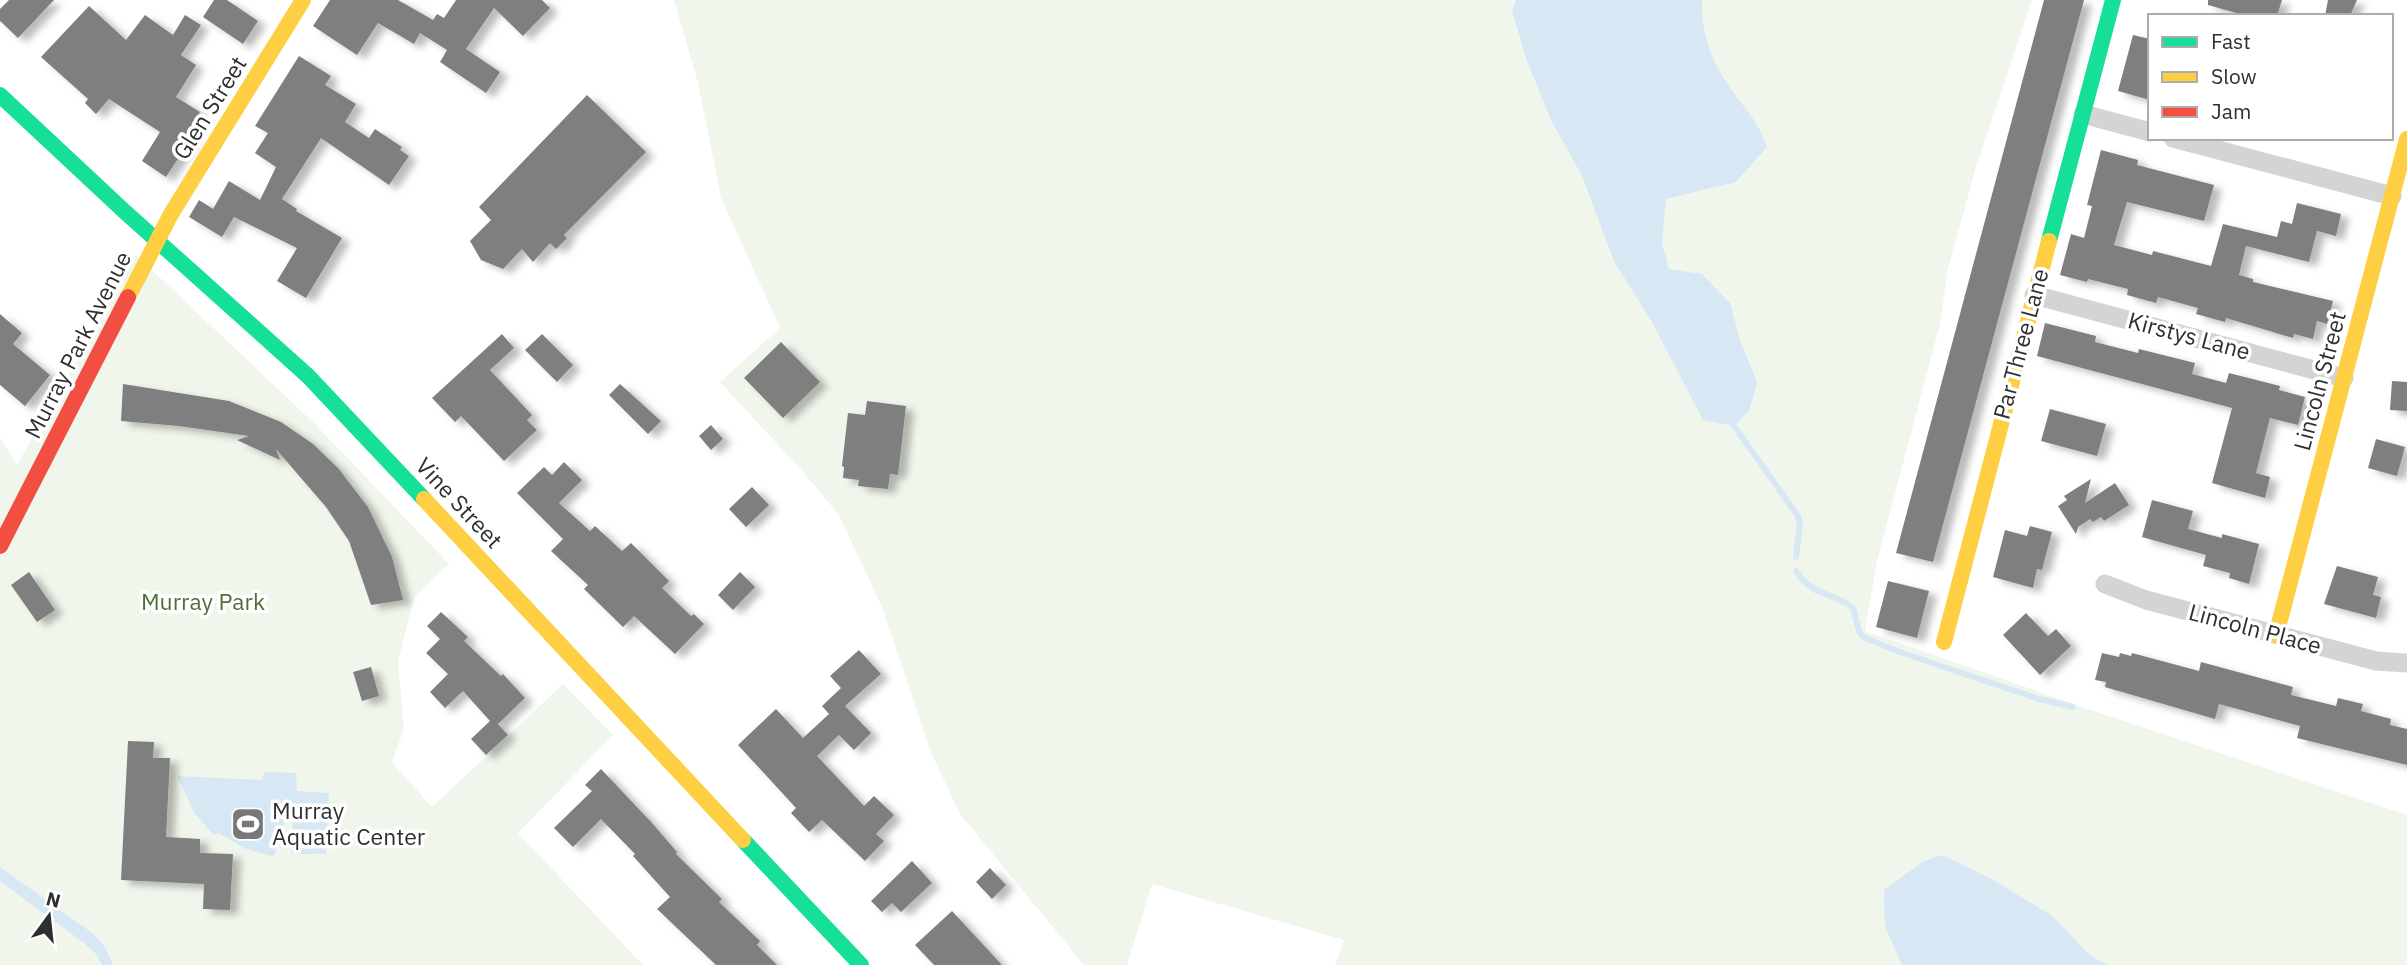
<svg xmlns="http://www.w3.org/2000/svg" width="2407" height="965" font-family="'IBM Plex Sans',sans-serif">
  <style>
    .green { fill: #f0f6ec }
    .water { fill: #d8e7f4 }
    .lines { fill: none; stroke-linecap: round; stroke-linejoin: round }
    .stream { stroke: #d8e7f4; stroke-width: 6 }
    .building { fill: #7f7f7f; filter: url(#shadow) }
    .street { stroke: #d4d4d4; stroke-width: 19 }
    .fast { stroke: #16e098; stroke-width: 16 }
    .slow { stroke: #ffcf43; stroke-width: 16 }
    .jam { stroke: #f24e42; stroke-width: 16 }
    .labels { text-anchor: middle; stroke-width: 7; stroke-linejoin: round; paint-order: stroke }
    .street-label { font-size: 23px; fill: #2f2f2f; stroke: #fff }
    .park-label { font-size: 23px; fill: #4f6f39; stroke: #fff }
    .poi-label { font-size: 23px; fill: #2f2f2f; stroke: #fff; text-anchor: start }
  </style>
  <defs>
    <filter id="shadow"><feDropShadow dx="8" dy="4.5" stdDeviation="3.5" flood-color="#0004"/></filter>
  </defs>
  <rect width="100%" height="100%" fill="#fff"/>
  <g class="green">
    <polygon points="674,0 2032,0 1976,167 1948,269 1940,324 1877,561 1865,631 2088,709 2407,815 2407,965 1335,965 1344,940 1152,884 1127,965 1084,965 960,814 930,750 882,607 839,515 804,473 720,382 780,328 721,198 697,79"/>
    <polygon points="136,255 312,421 449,564 414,598 398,662 404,729 392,762 432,807 563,684 613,735 518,833 643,965 0,965 0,437 17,465"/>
  </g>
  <g class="water">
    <path d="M 1516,0 L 1702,0 C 1701,38 1713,65 1736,96 C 1751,116 1758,122 1767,147 L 1736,182 L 1666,199 L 1662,243 L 1669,269 L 1702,274 L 1730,303 L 1741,343 L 1757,382 L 1749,411 L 1734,426 L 1703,420 L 1652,322 L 1614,261 L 1582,176 L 1551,120 L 1527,61 L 1512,11 Z"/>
    <polygon points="265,772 296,773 297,791 329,793 326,854 292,854 293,811 287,813 274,857 244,848 219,833 214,835 195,814 177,776 262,780"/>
    <polygon points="1942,855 1990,878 2051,915 2091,956 2108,965 1902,965 1885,927 1884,890 1924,861"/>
    <polygon points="0,867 95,935 105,947 113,965 102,965 96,954 84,943 0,881"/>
  </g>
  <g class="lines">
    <g class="stream">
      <polyline points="1734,426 1798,516 1800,525 1796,557"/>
      <path d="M 1796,571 C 1815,599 1832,591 1853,608 L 1859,631 L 1863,637 L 1897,651 L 2039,699 L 2073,707"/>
    </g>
  </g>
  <g class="building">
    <polygon points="9,0 54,0 18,38 0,21 0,9"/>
    <polygon points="214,0 227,0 258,21 243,44 203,17"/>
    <polygon points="330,0 398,0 433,20 437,14 444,18 456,0 542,0 550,8 523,36 494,8 466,49 500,72 486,93 440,62 447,50 420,33 414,44 378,23 357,55 313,26"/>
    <polygon points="2044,0 2084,0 1933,562 1896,553"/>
    <polygon points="2208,0 2282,0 2277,16 2247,16 2208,5"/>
    <polygon points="2328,0 2357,0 2350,16 2325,16"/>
    <polygon points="89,6 126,40 145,15 173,35 185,15 201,25 181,55 196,65 176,97 200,112 187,132 193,136 166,177 142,161 160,132 109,99 96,114 85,103 88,99 41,57"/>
    <polygon points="2133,35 2150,39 2150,100 2118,91"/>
    <polygon points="299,56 331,76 325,85 356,104 345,122 369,138 375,129 402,147 400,150 409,156 389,185 321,138 282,199 297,209 296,211 342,238 306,298 277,281 297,248 234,217 222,237 189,217 199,200 213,209 229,181 260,200 276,167 255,153 268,133 255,126"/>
    <polygon points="587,95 646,152 564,235 567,238 556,249 550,243 533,262 522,249 503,269 481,260 470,241 491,220 479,207"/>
    <polygon points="2101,150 2138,160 2137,165 2214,185 2204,221 2127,202 2114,245 2152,255 2153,251 2211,266 2223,224 2277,237 2281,221 2292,224 2297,203 2341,214 2336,236 2317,231 2309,262 2246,246 2239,275 2253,279 2253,282 2333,301 2327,324 2317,321 2313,339 2294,334 2293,338 2226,318 2225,322 2196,314 2198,308 2158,297 2156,303 2127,295 2128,289 2088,279 2087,282 2060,275 2071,234 2084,238 2092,206 2087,205"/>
    <polygon points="0,314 22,333 13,344 50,375 25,406 0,385"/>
    <polygon points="2045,323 2096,336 2095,342 2138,353 2139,349 2195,363 2192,374 2226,383 2229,373 2280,386 2279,390 2305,397 2298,425 2270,418 2256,473 2270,477 2265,498 2212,483 2232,408 2037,356"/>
    <polygon points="502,334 514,348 490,370 532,415 527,420 537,430 504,461 461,416 455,422 432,398"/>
    <polygon points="542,334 573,365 557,382 525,350"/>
    <polygon points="781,342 820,382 783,418 744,378"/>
    <polygon points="2392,381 2407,382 2407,411 2390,410"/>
    <polygon points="123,384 229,401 281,422 313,444 338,468 368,507 392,557 403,600 371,605 349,541 326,507 276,449 280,460 237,440 249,436 179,426 121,421"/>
    <polygon points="620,384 661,421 648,434 609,395"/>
    <polygon points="867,401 906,406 898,475 890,474 888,489 858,486 859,480 843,478 844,467 842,466 848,413 865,415"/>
    <polygon points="2050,409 2106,424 2097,456 2041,441"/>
    <polygon points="711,425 723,439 711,450 699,436"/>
    <polygon points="2376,439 2405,447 2397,476 2368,468"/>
    <polygon points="564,462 582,480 559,503 590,531 595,526 622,551 631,543 669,581 662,588 691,616 694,614 704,624 675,654 634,616 623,627 584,589 588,585 551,551 563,539 517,493 544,467 552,475"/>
    <polygon points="2091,479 2085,503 2115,483 2129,505 2104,521 2101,517 2093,522 2090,519 2078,527 2076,534 2058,506 2067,500 2064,496"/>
    <polygon points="752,487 769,505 746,527 729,509"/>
    <polygon points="2152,500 2193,511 2188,529 2222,538 2222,534 2259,544 2249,584 2229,578 2230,573 2203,566 2206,555 2142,537"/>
    <polygon points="2030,526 2052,532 2042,570 2037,569 2033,588 1993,577 2005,530 2027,536"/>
    <polygon points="2337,566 2378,577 2373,595 2381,597 2376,618 2324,604"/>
    <polygon points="29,572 55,610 37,622 11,585"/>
    <polygon points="740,572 755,587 733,610 718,595"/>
    <polygon points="1888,581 1929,591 1917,638 1876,627"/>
    <polygon points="441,612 468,637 464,641 501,676 503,674 525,698 498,724 508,735 486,755 471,739 490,721 463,691 445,708 430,692 448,674 426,653 440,639 427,626"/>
    <polygon points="2026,613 2048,636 2056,629 2071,646 2040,675 2003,635"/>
    <polygon points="859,650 881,674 845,706 871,733 854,750 839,735 817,756 864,806 874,796 894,815 876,834 884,841 865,861 822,820 809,832 791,813 796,808 738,745 776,709 803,738 829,714 822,706 841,688 830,676"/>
    <polygon points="2102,653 2119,657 2120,653 2131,656 2132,653 2199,671 2201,662 2293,687 2291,695 2336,706 2338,698 2363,704 2361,711 2391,719 2390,725 2407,729 2407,765 2297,738 2300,726 2219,704 2215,719 2105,687 2106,682 2095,680"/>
    <polygon points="371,667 379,696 362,701 353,672"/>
    <polygon points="128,741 154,742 153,758 170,758 166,837 200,839 200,853 233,854 230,910 203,909 204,884 121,880"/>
    <polygon points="601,769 652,823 677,852 676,854 722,899 719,902 760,941 757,945 777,965 716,965 657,909 670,897 633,856 635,854 601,819 573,847 554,828 592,791 585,785"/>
    <polygon points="912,861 932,883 901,912 892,903 882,912 871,901"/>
    <polygon points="990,868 1006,885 992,899 976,882"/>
    <polygon points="952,911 1002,965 934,965 915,945"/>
  </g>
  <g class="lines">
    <g class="street">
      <polyline points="2083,114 2150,132"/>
      <polyline points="2173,138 2392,196"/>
      <polyline points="2034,295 2344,378"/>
      <polyline points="2105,584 2146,600 2376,661 2407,663"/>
    </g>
    <g class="fast">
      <polyline points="0,95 124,211 308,376 424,499"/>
      <polyline points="2049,241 2113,0"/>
      <polyline points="743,840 861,965"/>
    </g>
    <g class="slow">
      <polyline points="128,297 171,214 303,0"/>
      <polyline points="424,499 743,840"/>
      <polyline points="2276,635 2407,139"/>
      <polyline points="1944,642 2049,241"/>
    </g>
    <polyline class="jam" points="0,546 128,297"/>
  </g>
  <defs>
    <g id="stadium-square" transform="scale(1.75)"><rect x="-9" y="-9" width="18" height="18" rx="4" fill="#787878" stroke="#fff"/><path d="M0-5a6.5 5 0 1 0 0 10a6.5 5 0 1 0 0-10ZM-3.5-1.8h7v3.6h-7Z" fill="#fff"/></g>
  </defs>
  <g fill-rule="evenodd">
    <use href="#stadium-square" x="248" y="824"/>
  </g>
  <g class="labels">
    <g class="street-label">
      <text transform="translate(210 108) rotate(-58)" y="8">Glen Street</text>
      <text transform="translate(2189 336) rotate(15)" y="8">Kirstys Lane</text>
      <text transform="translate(2021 344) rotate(-75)" y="8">Par Three Lane</text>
      <text transform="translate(78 345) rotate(-63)" y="8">Murray Park Avenue</text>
      <text transform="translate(2320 381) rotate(-75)" y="8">Lincoln Street</text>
      <text transform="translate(459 503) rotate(47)" y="8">Vine Street</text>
      <text transform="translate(2255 629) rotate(15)" y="8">Lincoln Place</text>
    </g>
    <g class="park-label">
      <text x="203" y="610">Murray Park</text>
    </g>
    <g class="poi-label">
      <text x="272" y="819">Murray<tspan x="272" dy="26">Aquatic Center</tspan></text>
    </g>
  </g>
  <rect x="2148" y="14" width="245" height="126" fill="#ffffff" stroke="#acacac" stroke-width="2"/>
  <rect x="2162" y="37" width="35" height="10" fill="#16e098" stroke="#acacac" stroke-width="2"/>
  <text x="2211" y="49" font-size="21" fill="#2f2f2f">Fast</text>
  <rect x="2162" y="72" width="35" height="10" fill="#ffcf43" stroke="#acacac" stroke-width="2"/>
  <text x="2211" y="84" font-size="21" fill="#2f2f2f">Slow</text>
  <rect x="2162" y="107" width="35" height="10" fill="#f24e42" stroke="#acacac" stroke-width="2"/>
  <text x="2211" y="119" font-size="21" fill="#2f2f2f">Jam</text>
  <g transform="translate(49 916) rotate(15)" stroke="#ffffff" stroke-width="5" paint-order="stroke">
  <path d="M0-5L12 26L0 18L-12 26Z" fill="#2f2f2f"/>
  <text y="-10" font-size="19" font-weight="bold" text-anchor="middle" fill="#2f2f2f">N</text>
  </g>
</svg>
